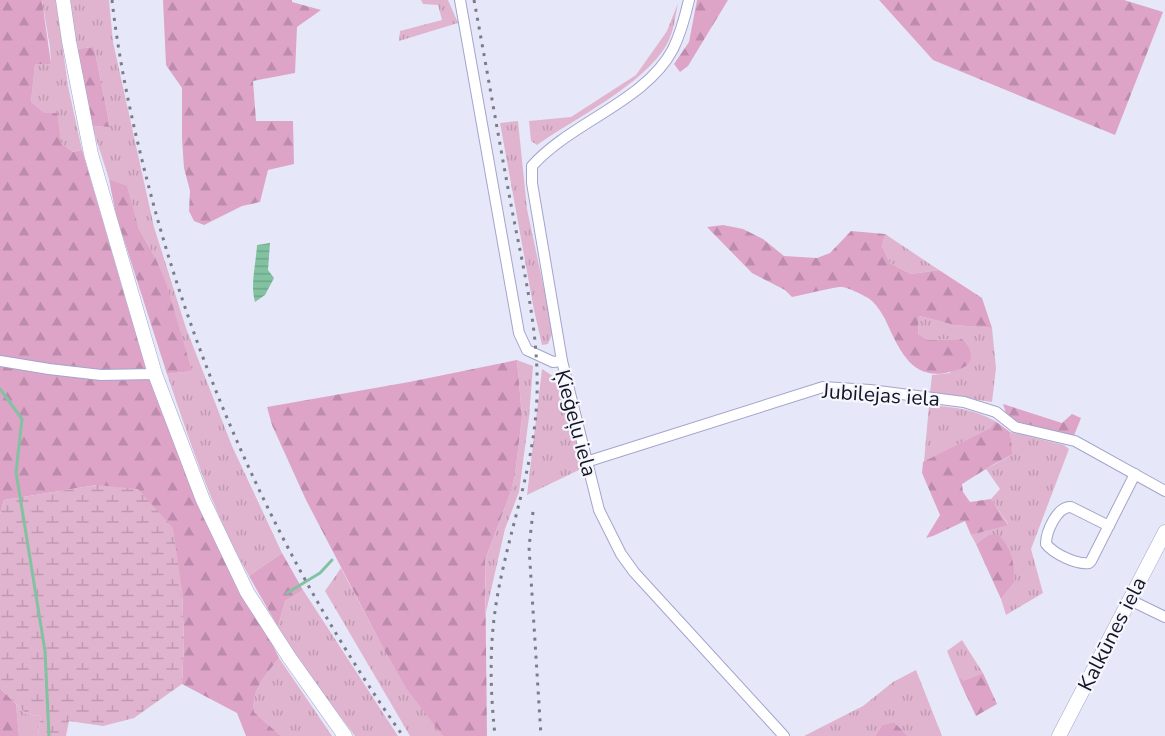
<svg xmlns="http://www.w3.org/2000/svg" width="1165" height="736" font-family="'Nunito Sans',sans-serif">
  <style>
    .grass { fill: url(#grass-tufts) }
    .forest { fill: url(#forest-firs) }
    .wetland { fill: url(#wetland-marsh) }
    .water { fill: url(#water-rules) }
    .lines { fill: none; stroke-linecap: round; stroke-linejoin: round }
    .stream { stroke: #82c2a1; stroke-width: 3 }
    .minor-casing { stroke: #a2a5cc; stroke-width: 12 }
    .major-casing { stroke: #a2a5cc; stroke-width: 15 }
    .minor { stroke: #fff; stroke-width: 10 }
    .major { stroke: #fff; stroke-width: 14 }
    .rail { stroke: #7a7b8b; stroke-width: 3; stroke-dasharray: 3 6; stroke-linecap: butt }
    .labels { text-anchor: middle; stroke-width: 4.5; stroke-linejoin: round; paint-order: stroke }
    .street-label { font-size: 21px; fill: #141523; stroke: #f5f6fe }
  </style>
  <defs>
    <pattern id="grass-tufts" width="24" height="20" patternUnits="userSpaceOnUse" patternTransform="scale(1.5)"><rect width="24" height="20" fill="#e0b4cf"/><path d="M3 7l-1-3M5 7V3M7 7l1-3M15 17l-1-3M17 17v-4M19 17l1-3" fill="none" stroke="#bf9ab1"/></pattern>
    <pattern id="forest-firs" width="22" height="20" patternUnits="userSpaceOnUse" patternTransform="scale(1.5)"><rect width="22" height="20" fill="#dda4c8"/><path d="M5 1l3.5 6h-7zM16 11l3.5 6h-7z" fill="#bd8cac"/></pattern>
    <pattern id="wetland-marsh" width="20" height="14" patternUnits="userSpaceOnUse" patternTransform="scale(1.5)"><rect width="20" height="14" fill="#e0b4cf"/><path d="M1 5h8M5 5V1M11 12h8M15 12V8" fill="none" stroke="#bf9ab1"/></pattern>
    <pattern id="water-rules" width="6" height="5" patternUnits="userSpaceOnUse" patternTransform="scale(1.5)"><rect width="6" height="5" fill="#82c2a1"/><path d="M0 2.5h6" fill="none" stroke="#6fa68a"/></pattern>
  </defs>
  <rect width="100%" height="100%" fill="#e6e8f9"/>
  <g class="grass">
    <polygon points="42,0 56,0 68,86 82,150 73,152 61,143 45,113 31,102 35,63 51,64 50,47"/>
    <path d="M 69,0 L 109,0 L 113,42 L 154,227 L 186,328 L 232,446 L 282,553 L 249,576 C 213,513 190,442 167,374 L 192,371 L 156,259 L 139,229 L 127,187 L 109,179 L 92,126 L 110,127 L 94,47 L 75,49 Z"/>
    <polygon points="421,0 448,0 458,23 399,41 400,31 442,20 438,5 423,4"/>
    <path d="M 678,3 C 675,17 674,31 667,44 C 646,83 574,119 537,145 L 531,141 L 529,121 L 571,117 L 636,75 L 667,31 Z"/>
    <polygon points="518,121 527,209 550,317 552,334 548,344 542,345 534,310 500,123"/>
    <polygon points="885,234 939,270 911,274 890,263 882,246"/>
    <polygon points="919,316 954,325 992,328 996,368 992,402 930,393 932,375 950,373 962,339 928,340 918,334"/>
    <polygon points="517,360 533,366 529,417 519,492 505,529 486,612 485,560 511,491 515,475 522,417"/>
    <polygon points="542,369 559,380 583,468 527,495"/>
    <path d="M 929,405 C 953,407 974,409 995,421 L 990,428 L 924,462 Z"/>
    <polygon points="1010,432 1064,445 1069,449 1031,549 1043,593 1006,615 1001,599 1014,583 988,535 976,544 971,535 1008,524 991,499 1000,489 986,469 1013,454"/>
    <polygon points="341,568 378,638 443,736 410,736 325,591"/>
    <polygon points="303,590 398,736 355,736 297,659 278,627 285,601"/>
    <polygon points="962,640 983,673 960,682 947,651"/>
    <path d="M 279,658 L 332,736 L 281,736 L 254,712 C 251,689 266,675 279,658 Z"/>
    <polygon points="916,670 942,736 908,736 894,722 882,725 875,736 804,736 863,706 893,682"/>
    <polygon points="16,704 26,714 41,716 38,736 19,736"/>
  </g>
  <g class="forest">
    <path d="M 0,0 L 42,0 L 51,64 L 35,64 L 31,102 L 45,113 L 57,113 L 61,143 L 73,152 L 82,150 L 129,311 L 171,434 L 279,658 C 266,675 251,689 254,712 L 281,736 L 246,736 L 237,713 L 182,684 L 184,642 L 182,590 L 97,485 L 4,500 L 0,514 Z"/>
    <polygon points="163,0 292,0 292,2 321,10 297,27 295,73 253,81 256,121 293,121 294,164 268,170 260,202 242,206 204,225 194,221 189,211 190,191 184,168 182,139 182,88 166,65"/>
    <polygon points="697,0 728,0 688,66 680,72 674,64 689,42"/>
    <polygon points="879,0 1124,0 1163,12 1115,135 933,60"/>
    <polygon points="94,47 110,127 92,126 75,49"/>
    <polygon points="109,179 127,186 139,229 156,259 166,283 192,371 167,374 116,215"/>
    <path d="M 723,225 L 743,229 L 763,239 L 784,256 L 817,258 L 830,253 L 851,231 L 885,234 L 882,246 L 890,263 L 911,274 L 939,270 L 982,298 L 992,328 L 954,325 L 919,316 L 918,334 L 928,340 L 962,339 C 972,348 976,362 962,368 C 915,387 902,356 885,319 C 881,312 875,302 868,298 C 861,294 849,288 842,287 C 832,287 804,295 792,297 L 785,290 L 752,273 L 707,227 Z"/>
    <polygon points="517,360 522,417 515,475 511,491 485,560 487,736 443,736 406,688 378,638 306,500 272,425 267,407 409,382"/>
    <polygon points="1003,404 1062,423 1072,414 1081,418 1073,438 1008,419"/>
    <polygon points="995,421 1010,432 1013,454 994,464 962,484 963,492 970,502 991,499 1008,525 971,535 965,521 933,536 926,538 940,515 922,473 923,462 990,428"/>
    <path d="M 988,535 L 999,535 C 1013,552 1014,561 1014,583 L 1001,599 L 976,544 Z"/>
    <polygon points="282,553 303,590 285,601 278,627 249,576"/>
    <polygon points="983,673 997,704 976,716 960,682"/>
    <polygon points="0,688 16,704 19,736 0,736"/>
    <polygon points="894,722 908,736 875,736 882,725"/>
  </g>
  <polygon class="wetland" points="97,485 138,489 173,528 182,590 184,642 182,684 134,718 103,726 69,721 66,736 38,736 41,716 26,714 0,688 0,514 4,500"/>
  <path class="water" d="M 270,243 L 268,270 L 274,278 L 265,295 L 255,302 C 250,284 256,264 257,245 Z"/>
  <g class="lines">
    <g class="stream">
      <polyline points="0,389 22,419 16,472 45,651 49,736"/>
      <polyline points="287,593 320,573 332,560"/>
    </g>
    <g class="minor-casing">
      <g id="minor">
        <polyline points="460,0 519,333 527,350 553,362 562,361 599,510 621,554 634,572 784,736"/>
        <polyline points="0,361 49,369 101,375 155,374"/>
        <path d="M 562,361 L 532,183 L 532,166 C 571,122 646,101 673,49 C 681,33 685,17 689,0"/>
        <polyline points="586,462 823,387 870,390 964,402 996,412 1015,427 1075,441 1165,491"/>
        <path d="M 1109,526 L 1071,507 C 1057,506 1046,532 1046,544 C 1054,554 1077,565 1089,563 L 1091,561 L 1135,474"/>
        <polyline points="1130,600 1165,617"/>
      </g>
    </g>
    <g class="major-casing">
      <g id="major">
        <polyline points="63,0 69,41 91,154 155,374 203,500 247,592 289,657 345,736"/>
        <polyline points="1059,736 1165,532"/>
      </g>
    </g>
    <use href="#minor" class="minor"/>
    <use href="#major" class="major"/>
    <g class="rail">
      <path d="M 112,0 C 118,54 129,108 142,160 C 192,365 281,564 403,736"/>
      <path d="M 474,0 C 487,70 499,140 512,210 C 524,272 539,332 537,395 C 535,459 515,512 502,573 C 489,630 489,678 495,736"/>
      <polyline points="533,512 529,547 541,736"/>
    </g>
  </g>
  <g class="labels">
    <g class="street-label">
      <text transform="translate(881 395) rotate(4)" y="7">Jubilejas iela</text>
      <text transform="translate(576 423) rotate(75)" y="7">Ķieģeļu iela</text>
      <text transform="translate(1112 634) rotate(-63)" y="7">Kalkūnes iela</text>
    </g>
  </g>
</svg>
